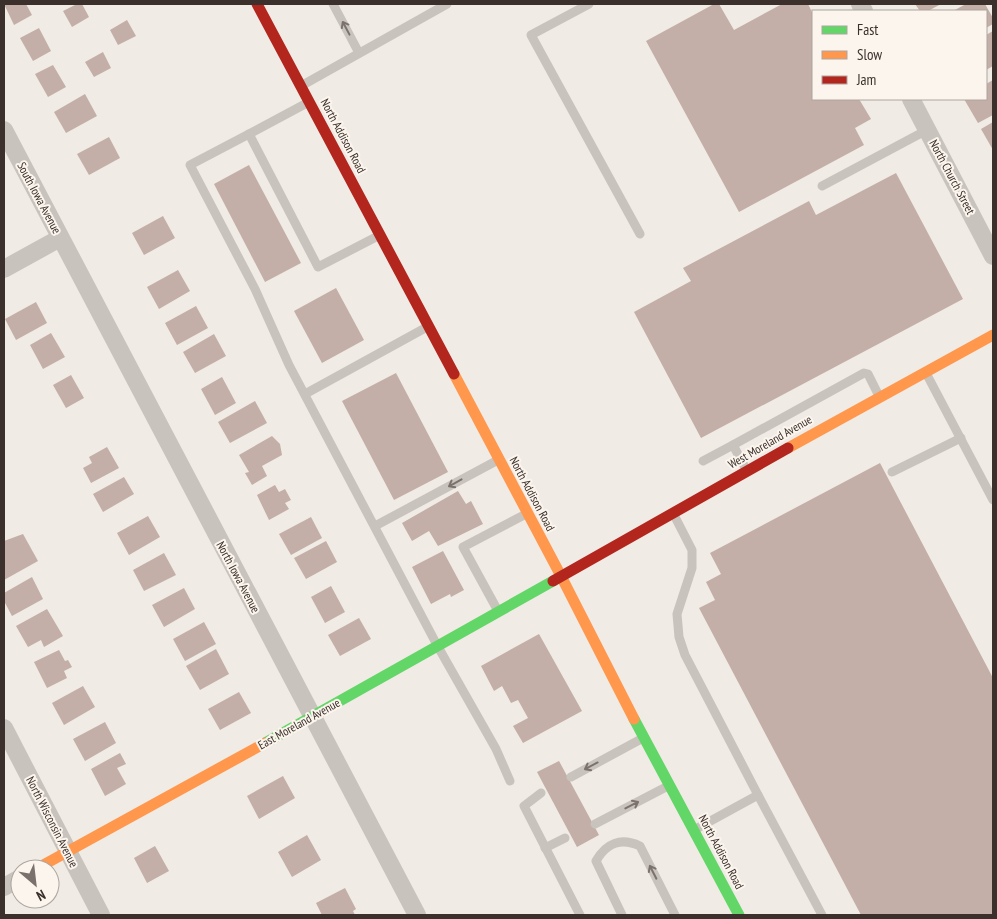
<svg xmlns="http://www.w3.org/2000/svg" width="997" height="919" font-family="'PT Sans Narrow',sans-serif">
  <style>
    .building { fill: #c3afa7 }
    .lines { fill: none; stroke-linecap: round; stroke-linejoin: round }
    .lane { stroke: #c9c3be; stroke-width: 9 }
    .street { stroke: #c9c3be; stroke-width: 18 }
    .fast { stroke: #63d668; stroke-width: 11 }
    .slow { stroke: #ff974d; stroke-width: 11 }
    .jam { stroke: #b3261e; stroke-width: 11 }
    .oneway { stroke: #7b726d }
    .labels { text-anchor: middle; stroke-width: 4; stroke-linejoin: round; paint-order: stroke }
    .street-label { font-size: 12px; fill: #3b302b; stroke: #fbf5ee }
  </style>
  <rect width="100%" height="100%" fill="#f0ebe5"/>
  <g class="building">
    <polygon points="4,4 26,4 32,15 14,25"/>
    <polygon points="77,4 82,4 89,17 72,27 63,11"/>
    <polygon points="714,4 719,4 734,30 782,4 808,4 813,14 813,99 859,99 871,119 855,128 864,145 739,212 646,41"/>
    <polygon points="915,4 941,4 928,11 920,11"/>
    <polygon points="966,4 985,4 993,18 993,24 986,28 986,11 953,11"/>
    <polygon points="127,20 136,36 118,45 110,30"/>
    <polygon points="39,28 51,51 33,61 20,38"/>
    <polygon points="993,31 993,66 986,70 986,35"/>
    <polygon points="103,52 111,68 94,77 85,62"/>
    <polygon points="53,65 66,87 48,97 35,74"/>
    <polygon points="993,80 993,115 978,123 964,99 986,99 986,84"/>
    <polygon points="85,94 97,116 66,133 54,112"/>
    <polygon points="993,122 993,150 981,129"/>
    <polygon points="109,137 120,158 89,175 77,154"/>
    <polygon points="249,165 301,263 265,282 214,184"/>
    <polygon points="896,173 963,299 701,438 634,312 691,281 683,268 809,201 816,215"/>
    <polygon points="163,216 175,238 144,255 132,233"/>
    <polygon points="178,270 190,291 159,309 147,287"/>
    <polygon points="336,288 364,340 322,363 294,311"/>
    <polygon points="36,302 47,323 16,340 5,319"/>
    <polygon points="196,306 208,328 177,345 165,323"/>
    <polygon points="51,333 65,357 43,369 30,345"/>
    <polygon points="214,334 226,356 195,373 183,352"/>
    <polygon points="396,373 448,472 394,500 342,401"/>
    <polygon points="71,375 84,398 66,408 53,385"/>
    <polygon points="222,377 236,403 215,415 201,389"/>
    <polygon points="255,401 267,423 230,443 218,422"/>
    <polygon points="272,436 280,444 282,455 262,466 267,476 252,485 245,473 249,472 239,455"/>
    <polygon points="107,447 119,468 91,483 83,468 92,463 89,457"/>
    <polygon points="880,463 993,678 993,915 861,915 699,608 715,600 706,582 721,574 710,553"/>
    <polygon points="124,477 134,494 103,512 93,494"/>
    <polygon points="275,485 279,492 285,489 291,500 285,503 289,509 269,520 257,495"/>
    <polygon points="458,491 466,504 471,501 483,524 438,546 429,531 412,541 402,523"/>
    <polygon points="148,516 160,537 129,555 117,533"/>
    <polygon points="311,517 322,538 291,555 279,534"/>
    <polygon points="23,534 38,561 4,580 4,541"/>
    <polygon points="326,541 337,562 306,579 294,558"/>
    <polygon points="443,551 464,590 451,597 450,594 431,604 412,567"/>
    <polygon points="164,553 176,575 144,591 133,570"/>
    <polygon points="32,577 43,599 12,616 4,601 4,593"/>
    <polygon points="331,586 345,612 325,623 311,597"/>
    <polygon points="184,588 195,609 164,627 152,605"/>
    <polygon points="47,609 63,636 44,647 41,640 28,647 16,626"/>
    <polygon points="359,618 371,639 340,656 328,635"/>
    <polygon points="204,622 216,644 185,661 173,639"/>
    <polygon points="539,634 582,711 523,743 513,726 528,718 518,700 511,703 502,686 494,691 481,666"/>
    <polygon points="216,649 229,674 200,690 186,666"/>
    <polygon points="59,650 65,661 68,660 72,667 64,671 67,678 47,688 34,662"/>
    <polygon points="83,686 95,707 64,725 52,703"/>
    <polygon points="239,692 251,713 220,730 208,709"/>
    <polygon points="105,722 116,743 85,761 73,739"/>
    <polygon points="120,753 126,764 117,768 126,784 105,796 91,769"/>
    <polygon points="559,761 599,835 577,847 537,772"/>
    <polygon points="283,776 295,798 259,819 247,796"/>
    <polygon points="307,835 321,860 292,877 278,852"/>
    <polygon points="155,846 169,871 147,883 134,858"/>
    <polygon points="345,888 356,909 353,911 355,915 322,915 316,903"/>
  </g>
  <g class="lines">
    <g class="lane">
      <polyline points="333,4 359,53"/>
      <polyline points="589,4 531,35 640,234"/>
      <polyline points="301,86 447,4"/>
      <polyline points="307,103 249,134 318,267 378,236"/>
      <polyline points="249,134 190,165 255,289 289,365 437,645 496,749 510,781"/>
      <polyline points="822,186 927,130"/>
      <polyline points="926,373 993,500"/>
      <polyline points="305,394 427,327"/>
      <polyline points="703,461 733,445"/>
      <polyline points="747,471 733,445 864,373 868,374 879,396"/>
      <polyline points="892,472 961,438"/>
      <polyline points="674,515 692,550 692,568 677,614 679,637 685,655 758,795"/>
      <polyline points="375,526 498,460"/>
      <polyline points="498,611 463,547 526,514"/>
      <polyline points="571,777 643,738"/>
      <polyline points="541,793 524,806 580,915"/>
      <polyline points="595,824 668,786"/>
      <polyline points="694,830 758,795 822,915"/>
      <polyline points="545,848 565,838"/>
      <path d="M 622,915 L 596,861 C 606,843 621,837 640,846 L 675,915"/>
    </g>
    <g class="street">
      <polyline points="860,4 864,11"/>
      <polyline points="911,99 993,256"/>
      <polyline points="4,130 417,915"/>
      <polyline points="4,269 60,238"/>
      <polyline points="4,728 101,915"/>
      <polyline points="4,887 20,878"/>
    </g>
    <g class="fast">
      <polyline points="634,719 739,915"/>
      <polyline points="265,743 553,581"/>
    </g>
    <g class="slow">
      <polyline points="454,374 561,576 634,719"/>
      <polyline points="788,448 993,335"/>
      <polyline points="36,869 265,743"/>
    </g>
    <g class="jam">
      <polyline points="257,4 454,374"/>
      <polyline points="553,581 788,448"/>
    </g>
  </g>
  <defs><path id="oneway-shaft" d="M-6 0H5M1.5-3L5.5 0L1.5 3" fill="none" stroke-width="1.6" stroke-linecap="round" stroke-linejoin="round" transform="scale(1.25)"/></defs>
  <g class="oneway">
    <use href="#oneway-shaft" transform="translate(346 28) rotate(-118)"/>
    <use href="#oneway-shaft" transform="translate(455 483) rotate(151)"/>
    <use href="#oneway-shaft" transform="translate(591 766) rotate(152)"/>
    <use href="#oneway-shaft" transform="translate(632 805) rotate(-27)"/>
    <use href="#oneway-shaft" transform="translate(653 872) rotate(-117)"/>
  </g>
  <g class="labels">
    <g class="street-label">
      <text transform="translate(343 136) rotate(62)" y="4">North Addison Road</text>
      <text transform="translate(952 177) rotate(62)" y="4">North Church Street</text>
      <text transform="translate(39 198) rotate(62)" y="4">South Iowa Avenue</text>
      <text transform="translate(770 442) rotate(-30)" y="4">West Moreland Avenue</text>
      <text transform="translate(532 494) rotate(62)" y="4">North Addison Road</text>
      <text transform="translate(238 577) rotate(62)" y="4">North Iowa Avenue</text>
      <text transform="translate(299 724) rotate(-29)" y="4">East Moreland Avenue</text>
      <text transform="translate(52 822) rotate(63)" y="4">North Wisconsin Avenue</text>
      <text transform="translate(721 852) rotate(62)" y="4">North Addison Road</text>
    </g>
  </g>
  <rect width="997" height="919" fill="none" stroke="#3b302b" stroke-width="10"/>
  <rect x="812" y="10" width="175" height="90" fill="#fbf5ee" stroke="#aea6a0"/>
  <rect x="822" y="26" width="25" height="8" fill="#63d668" stroke="#aea6a0"/>
  <text x="857" y="35" font-size="15" fill="#3b302b">Fast</text>
  <rect x="822" y="51" width="25" height="8" fill="#ff974d" stroke="#aea6a0"/>
  <text x="857" y="60" font-size="15" fill="#3b302b">Slow</text>
  <rect x="822" y="76" width="25" height="8" fill="#b3261e" stroke="#aea6a0"/>
  <text x="857" y="85" font-size="15" fill="#3b302b">Jam</text>
  <g transform="translate(35 884) rotate(152)"><circle r="24" fill="#fbf5ee" stroke="#aea6a0"/>
  <path d="M0-4L9 19L0 12L-9 19Z" fill="#7a716c"/>
  <text y="-8" font-size="14" font-weight="bold" text-anchor="middle" fill="#3b302b">N</text>
  </g>
</svg>
